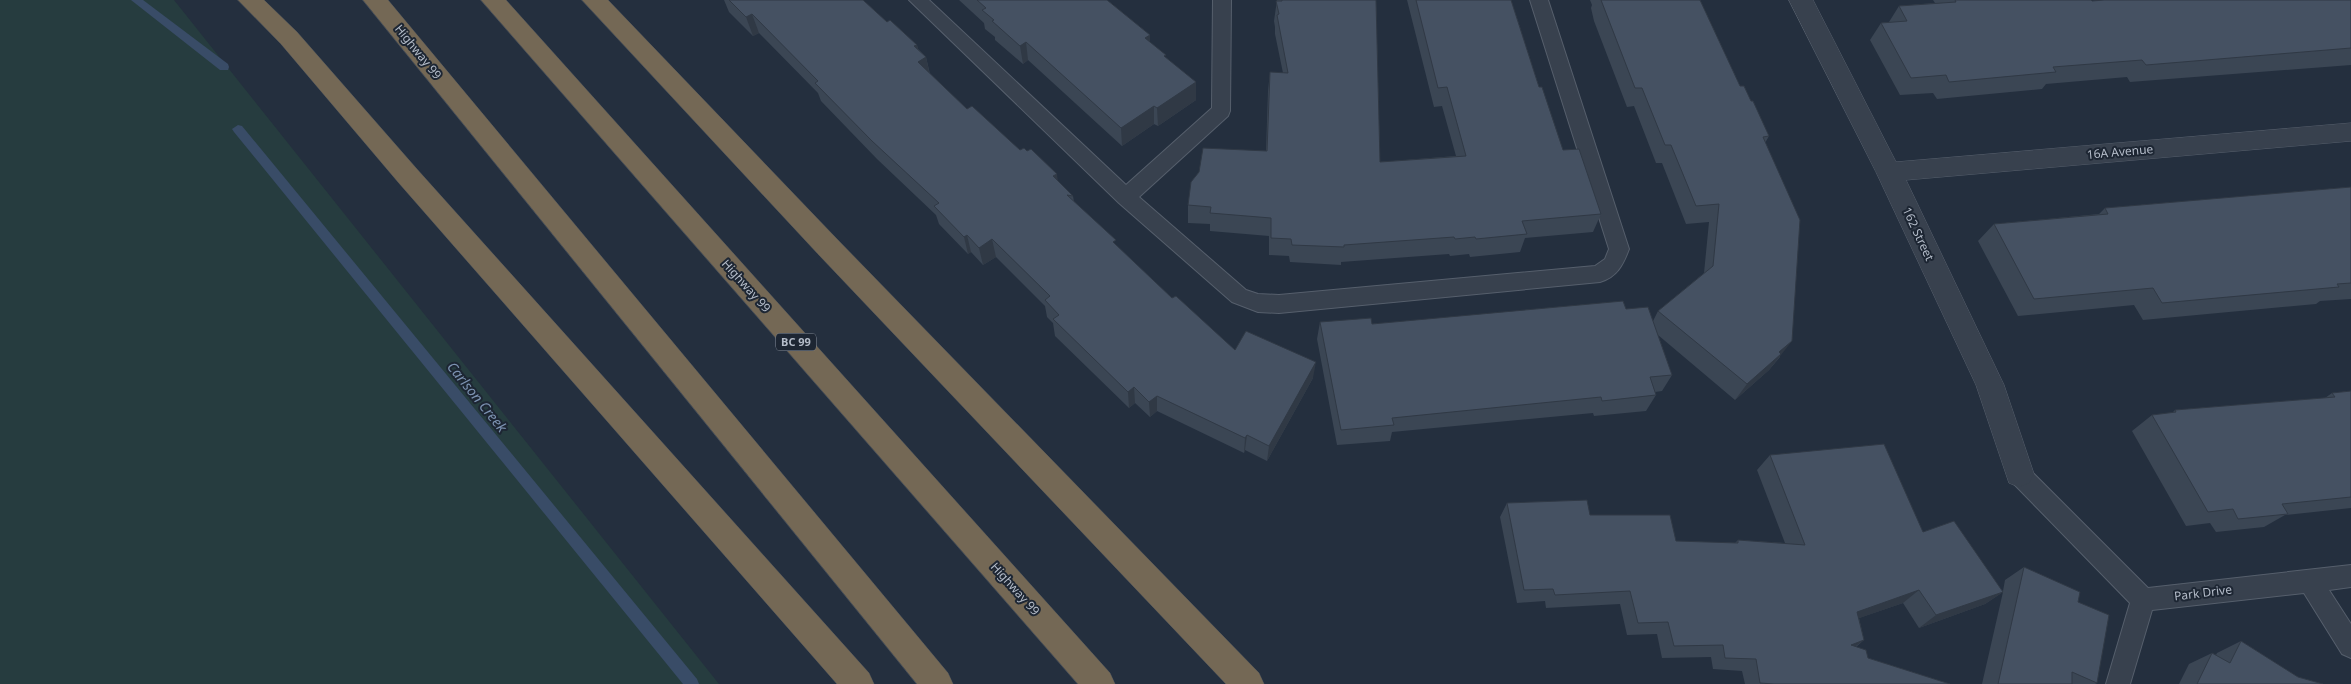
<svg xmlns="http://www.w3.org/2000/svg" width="2351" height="684" font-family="'Noto Sans',sans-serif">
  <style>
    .green { fill: #263c3f }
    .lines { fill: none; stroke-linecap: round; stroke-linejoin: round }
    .stream { fill: #394c67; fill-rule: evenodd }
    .service-casing { stroke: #565f6c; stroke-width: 2 }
    .minor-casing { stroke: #565f6c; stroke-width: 1 }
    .motorway-casing { stroke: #434c59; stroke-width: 1 }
    .service { fill: #38414e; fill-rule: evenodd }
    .minor { fill: #38414e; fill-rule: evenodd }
    .motorway { fill: #746855; fill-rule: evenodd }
    .wall { fill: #3b4654 }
    .shaded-wall { fill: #303945 }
    .building { fill: #455162; stroke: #303945 }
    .labels { text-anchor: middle; stroke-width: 4; stroke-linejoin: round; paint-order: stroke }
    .shield { fill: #1d2633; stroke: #878f9c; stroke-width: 1 }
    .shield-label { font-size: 11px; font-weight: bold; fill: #b4bcc9 }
    .street-label { font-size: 12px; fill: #b4bcc9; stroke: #1d2633 }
    .water-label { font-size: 14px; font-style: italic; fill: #7c92b1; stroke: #1d2633 }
  </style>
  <rect width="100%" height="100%" fill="#242f3e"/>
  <polygon class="green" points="0,0 174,0 719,684 0,684"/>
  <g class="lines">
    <g class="stream">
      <polygon points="131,0 143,0 228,64 229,67 228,70 220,70"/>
      <polygon points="238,125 242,126 697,679 699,684 683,684 234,132 232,129"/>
    </g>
    <g class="service-casing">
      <g id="service">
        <path d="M 909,0 L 929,0 L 1126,185 L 1212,108 L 1213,0 L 1231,0 L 1230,111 L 1228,116 L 1139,197 L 1246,290 L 1258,294 L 1279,295 L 1595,266 L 1605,259 L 1609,249 L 1530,0 L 1548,0 L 1629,249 C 1623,265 1617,277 1600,282 L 1279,313 L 1258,312 L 1232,302 L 1119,203 Z"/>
        <polygon points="2019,464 2027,467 2148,588 2351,565 2351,587 2329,590 2351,624 2351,658 2342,654 2304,593 2152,610 2130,684 2106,684 2130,603 2011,481 2008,474 2011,467"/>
      </g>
    </g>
    <g class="minor-casing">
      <polygon id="minor" points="1789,0 1813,0 1896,162 2351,123 2351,141 1906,180 2004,385 2034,474 2029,483 2019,487 2009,483 1976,385 1876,172"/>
    </g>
    <g class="motorway-casing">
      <g id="motorway">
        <polygon points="238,0 264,0 297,32 416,168 869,673 874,684 837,684 398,182 281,44"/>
        <polygon points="363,0 388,0 948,673 953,684 917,684"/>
        <polygon points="481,0 506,0 1110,673 1115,684 1078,684"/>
        <polygon points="582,0 608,0 836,238 1259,673 1264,684 1226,684 818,254"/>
      </g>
    </g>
    <use href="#service" class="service"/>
    <use href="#minor" class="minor"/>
    <use href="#motorway" class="motorway"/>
  </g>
  <g class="wall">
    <polygon points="724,0 863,0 887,22 917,45 918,49 926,57 930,74 967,109 1020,150 1027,151 1057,174 1057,181 1073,196 1074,202 1116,246 1172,298 1235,350 1313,378 1267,461 1245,450 1244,453 1157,411 1150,417 1135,403 1129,408 1055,336 1053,323 1047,317 1045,306 996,257 983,265 971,252 968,254 939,224 936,215 877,159 821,101 818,93 759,33 753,36 729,12"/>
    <polygon points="959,0 1107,0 1150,35 1150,42 1166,58 1196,82 1196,100 1158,126 1154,124 1122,146 1028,60 1023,64 995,40 995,37 985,29 984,23"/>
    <polygon points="1277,0 1376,0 1380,162 1456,156 1442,106 1434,107 1407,0 1511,0 1539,87 1563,150 1601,214 1593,232 1525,238 1520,252 1470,257 1469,254 1450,256 1449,254 1341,262 1341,265 1290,262 1289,256 1269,255 1269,236 1210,231 1210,224 1188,223 1188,205 1266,151 1268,91 1270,72 1283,73 1275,34 1275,27 1274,21"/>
    <polygon points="1590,0 1700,0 1740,86 1751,101 1769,136 1765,143 1780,357 1769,370 1735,400 1658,335 1672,375 1662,391 1655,392 1656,395 1646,411 1594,416 1593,413 1392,432 1390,441 1337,445 1317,339 1320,322 1372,324 1626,309 1653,321 1658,311 1704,273 1709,222 1686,224 1662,163 1656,163 1634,106 1627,107 1594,21 1591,8 1592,5"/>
    <polygon points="1933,0 2091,0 2092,1 2351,0 2351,65 2130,82 2127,77 2046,84 2042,89 1937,99 1933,93 1900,95 1870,40 1881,23 1889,22 1899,6 1935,3"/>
    <polygon points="2351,187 2351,299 2320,301 2316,304 2143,320 2134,305 2018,316 1978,241 1994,224 2099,214 2105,208"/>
    <polygon points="2351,391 2351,508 2285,515 2264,527 2216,532 2210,523 2186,526 2132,431 2152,415 2172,413 2175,410 2325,398 2332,393"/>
    <polygon points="1770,455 1923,532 2003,591 2005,580 2024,567 2078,602 2097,683 2095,684 1982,684 2003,592 1985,604 1919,628 1903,603 1859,618 1864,640 1856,647 1868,658 1950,684 1745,684 1742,671 1713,669 1711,657 1662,658 1657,634 1627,635 1620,604 1546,608 1545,601 1517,603 1500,517 1507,503 1590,515 1676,541 1735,543 1738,540 1785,543 1757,470"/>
    <polygon points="2241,641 2298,677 2323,684 2179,684 2189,664 2212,653 2216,655 2217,653"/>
  </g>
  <g class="shaded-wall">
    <polygon points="752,14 759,33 753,36 746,17"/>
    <polygon points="1150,35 1150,53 1145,38"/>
    <polygon points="1026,42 1028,60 1023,64 1020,46"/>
    <polygon points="917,45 920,61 926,57 930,76 922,81 914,46"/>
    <polygon points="1196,82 1196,100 1158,126 1157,108"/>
    <polygon points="1154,106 1154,124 1122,146 1121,128"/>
    <polygon points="1057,174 1059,192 1053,176"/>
    <polygon points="967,235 971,252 968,254 964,237"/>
    <polygon points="992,239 996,257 983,265 979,248"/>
    <polygon points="1792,341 1769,370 1735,400 1747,384 1779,352"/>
    <polygon points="1316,362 1313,378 1267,461 1269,446"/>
    <polygon points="1134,387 1135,403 1129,408 1128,392"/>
    <polygon points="1157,396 1157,411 1150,417 1149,402"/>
    <polygon points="1247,435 1245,450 1244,453 1245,438"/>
    <polygon points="1919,590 1903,603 1842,624 1857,612"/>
    <polygon points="2003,592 1985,604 1919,628 1936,615"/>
    <polygon points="1864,640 1848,652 1851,645"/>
  </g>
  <g class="building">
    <polygon points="729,0 863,0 887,22 890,20 917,45 914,46 926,57 918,62 967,109 972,106 1020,150 1024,148 1027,151 1031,149 1057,174 1053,176 1073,196 1067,195 1116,240 1113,242 1172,298 1176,296 1235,350 1246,331 1316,362 1269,446 1247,435 1245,438 1157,396 1149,402 1134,387 1128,392 1053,319 1059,315 1045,300 1050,296 992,239 979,248 967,235 964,237 934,206 939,203 872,141 815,83 818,81 752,14 746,17"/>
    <polygon points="977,0 1107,0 1150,35 1145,38 1166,55 1164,56 1196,82 1157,108 1154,106 1121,128 1026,42 1020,46 992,21 994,20 982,10 986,8"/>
    <polygon points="1282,0 1376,0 1380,162 1466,156 1447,87 1438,88 1416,0 1511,0 1539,87 1542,87 1563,150 1579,149 1601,214 1522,221 1527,234 1476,239 1475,237 1455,239 1454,237 1344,245 1344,247 1292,245 1291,239 1271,238 1271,218 1210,213 1211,207 1188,205 1191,182 1199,172 1203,148 1267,151 1270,72 1288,73 1277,15 1279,14 1276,1 1282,1"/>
    <polygon points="1601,0 1700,0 1740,86 1744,86 1751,101 1753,101 1769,136 1763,137 1800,220 1792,341 1779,352 1781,354 1747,384 1658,311 1713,266 1719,204 1696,206 1671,145 1665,145 1642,88 1635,88"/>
    <polygon points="1955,0 2091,0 2092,1 2104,0 2351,0 2351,48 2146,65 2142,60 2053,67 2056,72 1949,82 1946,75 1911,78 1881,23 1907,21 1899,6 1956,2"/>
    <polygon points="2351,187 2351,283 2337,284 2339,287 2162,303 2153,288 2034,299 1994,224 2108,214 2105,208"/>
    <polygon points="1623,301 1626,309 1648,307 1672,375 1650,377 1656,395 1602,401 1601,397 1392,418 1394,425 1341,430 1320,322 1371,318 1372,324"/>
    <polygon points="2351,391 2351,497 2282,504 2288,514 2238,519 2233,509 2208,512 2152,415 2176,412 2175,410 2335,397 2332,393"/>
    <polygon points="1884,444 1923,532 1954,521 2003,592 1936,615 1919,590 1857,612 1864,640 1851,645 1866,650 1868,658 1950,684 1774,684 1760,683 1756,659 1725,658 1723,645 1674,646 1668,622 1638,623 1630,591 1555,595 1553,589 1524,590 1507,503 1587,500 1590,515 1670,515 1676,541 1738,543 1738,540 1805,545 1770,455"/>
    <polygon points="2024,567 2080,592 2078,602 2109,615 2097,683 2072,672 2072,684 1998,684"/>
    <polygon points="2241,641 2298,677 2323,684 2197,684 2212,653 2230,663"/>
  </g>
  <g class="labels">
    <rect class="shield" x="776" y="333.5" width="40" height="17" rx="4"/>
    <g class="shield-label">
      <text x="796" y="346">BC 99</text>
    </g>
    <g class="street-label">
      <text transform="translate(418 52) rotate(51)" y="4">Highway 99</text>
      <text transform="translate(2120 152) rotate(-5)" y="4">16A Avenue</text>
      <text transform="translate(1918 234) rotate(65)" y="4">162 Street</text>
      <text transform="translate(746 286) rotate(48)" y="4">Highway 99</text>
      <text transform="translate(1015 589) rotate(48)" y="4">Highway 99</text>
      <text transform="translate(2203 593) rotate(-7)" y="4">Park Drive</text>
    </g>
    <g class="water-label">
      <text transform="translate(477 397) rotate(51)" y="5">Carlson Creek</text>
    </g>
  </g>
</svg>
